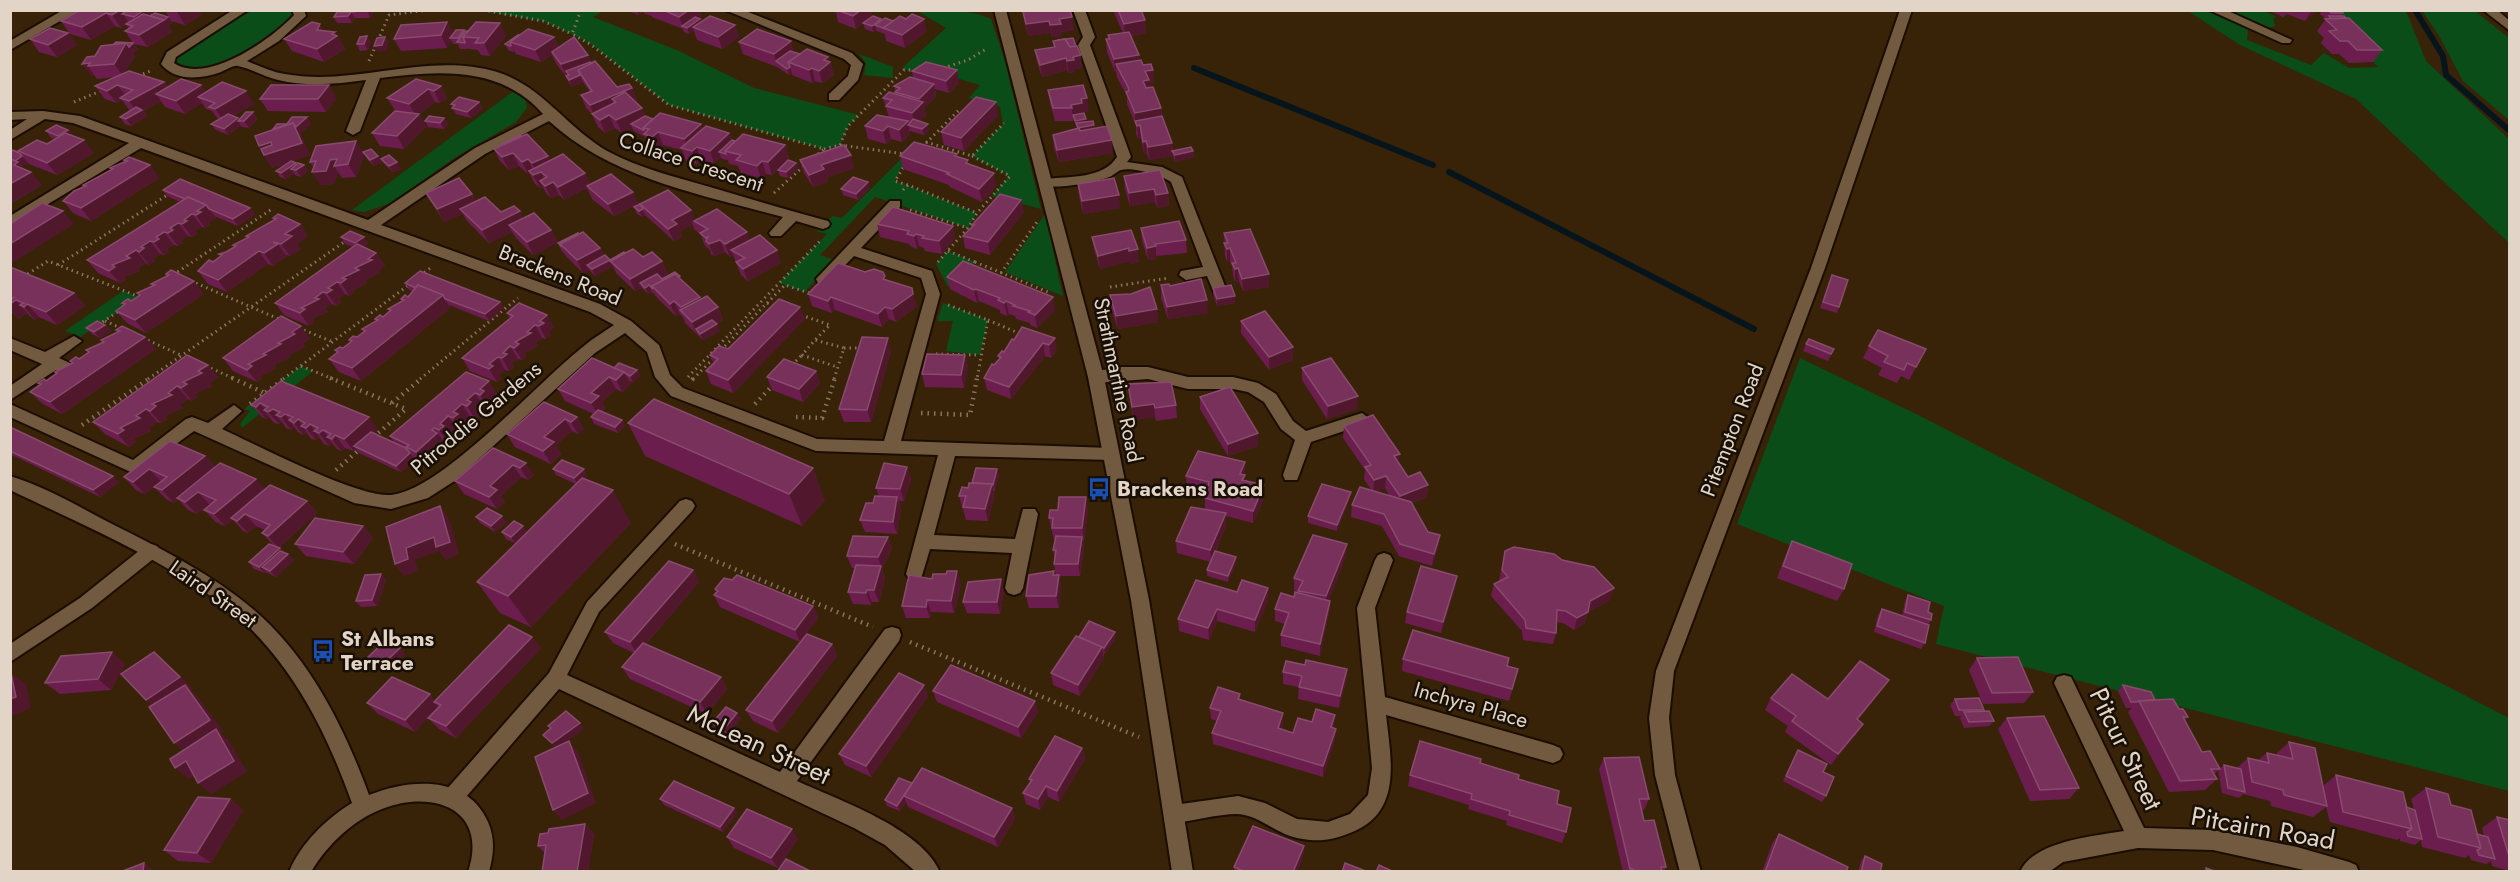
<svg xmlns="http://www.w3.org/2000/svg" width="2520" height="882" font-family="Jost,sans-serif">
  <style>
    .green { fill: #0a4d18 }
    .lines { fill: none; stroke-linecap: round; stroke-linejoin: round }
    .stream { stroke: #06141b; stroke-width: 6 }
    .minor-casing { stroke: #1c0d00; stroke-width: 4 }
    .tertiary-casing { stroke: #1c0d00; stroke-width: 4 }
    .path-far1 { stroke: #86745f; stroke-width: 3; stroke-dasharray: 1.5 4; stroke-linecap: butt }
    .path { stroke: #86745f; stroke-width: 4.5; stroke-dasharray: 1.5 5; stroke-linecap: butt }
    .minor { fill: #715a40; fill-rule: evenodd }
    .tertiary { fill: #715a40; fill-rule: evenodd }
    .wall { fill: #6b1e4e; fill-rule: evenodd }
    .shaded-wall { fill: #51182d }
    .building { fill: #78315b; stroke: #884b6c; stroke-width: 1.5 }
    .labels { text-anchor: middle; stroke-width: 5; stroke-linejoin: round; paint-order: stroke }
    .street-label { font-size: 21px; fill: #e2d4c6; stroke: #180f05 }
    .poi-label { font-size: 21px; font-weight: bold; fill: #e2d4c6; stroke: #180f05; text-anchor: start }
    .near-street-label { font-size: 26px; fill: #e2d4c6; stroke: #180f05 }
  </style>
  <rect width="100%" height="100%" fill="#382309"/>
  <g class="green">
    <path d="M 289,10 L 292,14 L 285,27 C 259,42 207,84 178,65 L 176,59 L 188,47 L 244,14 L 252,11 Z"/>
    <polygon points="483,11 603,11 593,17 679,51 754,88 859,115 848,126 840,145 824,149 669,105 591,44 572,34 543,21"/>
    <path d="M 917,11 C 940,11 970,8 991,19 L 1005,61 L 1041,209 L 992,196 L 1009,176 L 972,156 L 1003,124 L 1000,107 L 969,98 L 980,85 L 928,70 L 904,70 L 903,67 L 946,28 Z"/>
    <polygon points="2188,11 2212,11 2248,28 2247,40 2311,65 2324,53 2349,68 2378,67 2341,30 2362,30 2353,20 2332,12 2310,11 2406,11 2426,61 2509,139 2509,243 2356,99 2240,45"/>
    <polygon points="2222,11 2263,11 2276,16 2273,19 2275,26 2266,29"/>
    <polygon points="2422,11 2475,11 2509,38 2509,120 2463,81 2438,34"/>
    <polygon points="859,54 893,67 893,78 864,75 866,63"/>
    <polygon points="515,90 525,98 527,108 516,122 456,157 391,203 364,212 352,210"/>
    <polygon points="904,156 912,156 901,168 895,181 977,213 968,228 875,197 820,255 834,260 805,292 779,283 827,234 816,231 833,216 842,218"/>
    <polygon points="1045,214 1063,296 1005,272"/>
    <polygon points="948,251 975,262 948,287 936,264"/>
    <polygon points="123,291 140,297 80,337 65,331"/>
    <polygon points="943,303 988,320 980,355 946,351 953,321 937,321"/>
    <polygon points="1800,358 1918,415 2509,718 2509,791 1936,644 1944,606 1737,524"/>
    <polygon points="301,366 313,371 242,428 240,424 250,411 244,409"/>
  </g>
  <g class="lines">
    <g class="stream">
      <polyline points="2415,10 2443,56 2446,75 2510,131"/>
      <polyline points="1194,68 1433,165"/>
      <polyline points="1449,172 1754,329"/>
    </g>
    <g class="minor-casing">
      <g id="minor">
        <polygon points="63,10 79,10 10,50 10,41"/>
        <path d="M 233,10 L 248,10 L 176,57 L 174,63 C 206,85 271,40 294,15 L 292,10 L 304,10 L 306,16 L 279,41 L 247,61 C 259,66 272,72 285,74 C 356,87 427,51 497,72 C 542,86 567,128 607,151 C 639,168 675,177 710,187 C 749,199 789,210 828,221 L 830,224 L 828,227 L 823,229 L 796,221 L 781,236 L 771,236 L 769,233 L 783,217 C 703,195 612,179 549,121 L 485,154 L 381,225 L 600,304 L 631,321 L 659,345 L 670,375 L 683,388 L 817,439 L 884,441 L 926,294 L 921,278 L 854,256 L 828,283 L 818,283 L 816,279 L 890,201 L 900,201 L 900,207 L 861,248 L 932,271 L 940,294 L 901,441 L 1111,448 L 1117,450 L 1119,454 L 1117,458 L 1111,460 L 955,456 L 934,535 L 1015,539 L 1023,509 L 1035,509 L 1038,514 L 1023,588 L 1020,593 L 1014,595 L 1008,593 L 1005,588 L 1012,553 L 930,549 L 921,579 L 915,581 L 909,579 L 906,574 L 938,455 L 816,451 L 671,396 L 655,377 L 647,352 L 625,333 L 595,353 L 456,480 L 428,498 L 391,509 L 354,503 L 194,431 L 135,474 L 10,417 L 10,404 L 133,460 L 186,419 L 192,417 L 208,423 L 234,405 L 242,411 L 222,429 C 257,445 358,498 391,495 C 441,491 540,380 584,346 C 593,338 604,332 614,325 L 590,312 L 141,148 L 10,227 L 10,216 L 129,143 L 73,123 L 45,119 L 10,140 L 10,130 L 27,119 L 10,120 L 10,112 L 43,111 L 80,116 L 368,220 L 475,148 L 543,114 C 500,65 438,71 380,78 L 360,131 L 353,135 L 346,131 L 366,80 C 337,84 307,87 278,80 C 265,77 252,69 238,66 C 233,65 226,70 221,72 C 201,79 176,82 161,64 L 167,52 Z"/>
        <polygon points="725,10 743,10 852,53 863,64 858,80 839,100 829,100 829,94 848,76 851,65 844,59"/>
        <path d="M 1073,10 L 1085,10 L 1095,37 L 1090,45 L 1131,157 L 1127,162 L 1162,167 L 1182,177 L 1227,291 L 1225,295 L 1215,295 L 1207,276 L 1186,280 L 1179,275 L 1181,271 L 1203,267 L 1171,182 C 1161,175 1133,167 1121,170 C 1117,171 1113,176 1109,177 C 1096,182 1049,192 1040,183 L 1047,179 C 1070,176 1103,179 1117,157 L 1078,45 L 1083,37 Z"/>
        <polygon points="1900,10 1912,10 1825,268 1674,671 1669,718 1675,775 1701,872 1680,872 1655,775 1649,718 1656,671 1811,268"/>
        <polygon points="2209,10 2226,10 2292,40 2290,43 2282,43"/>
        <polygon points="74,336 82,341 59,358 72,364 74,368 72,372 66,374 56,370 10,400 10,386 42,364 10,350 10,338 45,352"/>
        <polygon points="1122,367 1148,367 1188,377 1233,377 1258,383 1276,394 1293,421 1306,431 1362,413 1370,419 1368,423 1311,442 1299,475 1297,480 1285,480 1283,475 1295,440 1281,429 1264,402 1248,392 1233,389 1188,389 1148,379 1096,383 1088,377 1096,371"/>
        <path d="M 686,499 L 692,501 L 695,506 L 692,511 L 599,612 L 567,675 L 780,772 L 885,629 L 892,627 L 899,629 L 901,635 L 899,641 L 797,781 C 838,800 921,828 940,872 L 916,872 L 885,845 L 854,828 L 559,689 L 460,804 L 453,806 L 446,804 L 443,797 L 446,790 L 549,673 L 587,602 L 680,501 Z"/>
        <polygon points="151,544 157,546 160,551 157,556 92,608 10,662 10,644 80,598 145,546"/>
        <path d="M 1384,553 L 1390,555 L 1393,560 L 1375,608 L 1385,697 L 1553,745 L 1560,748 L 1563,754 L 1560,760 L 1553,763 L 1386,715 C 1391,760 1403,813 1350,833 C 1330,841 1318,842 1297,838 C 1276,834 1259,815 1237,814 C 1217,814 1194,821 1174,823 L 1167,821 L 1164,814 L 1167,807 L 1174,805 L 1238,796 L 1265,803 L 1297,819 L 1328,822 L 1350,814 L 1368,795 L 1372,768 L 1357,608 L 1375,560 L 1378,555 Z"/>
        <path d="M 2064,675 L 2071,677 L 2144,828 L 2213,830 L 2297,847 L 2349,862 L 2356,865 L 2359,872 L 2313,872 L 2213,850 L 2138,848 L 2063,862 L 2049,872 L 2020,872 C 2033,841 2095,836 2124,831 L 2054,683 L 2057,677 Z"/>
      </g>
    </g>
    <g class="tertiary-casing">
      <g id="tertiary">
        <polygon points="994,10 1006,10 1104,377 1149,600 1193,872 1172,872 1131,600 1088,377"/>
        <polygon points="2483,10 2497,10 2510,21 2510,31"/>
        <path d="M 10,476 C 46,487 81,508 114,525 C 162,549 213,575 254,610 C 310,658 344,727 369,795 C 409,779 467,774 488,822 C 495,838 494,854 489,872 L 468,872 C 489,809 433,789 382,809 C 353,820 327,845 311,872 L 289,872 C 301,843 326,819 352,803 C 329,739 299,677 250,628 C 188,569 87,527 10,490 Z"/>
      </g>
    </g>
    <g class="path-far1">
      <polyline points="483,10 543,21 572,34"/>
      <polyline points="581,10 572,34 590,44 669,105 824,149 817,155"/>
      <polyline points="369,61 389,15 428,10"/>
      <polyline points="943,68 968,60 986,49"/>
      <polyline points="138,76 153,70"/>
      <polyline points="74,102 103,90"/>
      <polyline points="926,142 972,156 1004,123"/>
      <polyline points="926,143 960,109"/>
      <polyline points="840,145 905,154"/>
      <polyline points="824,149 840,145 848,126 904,70 918,70"/>
      <polyline points="972,156 1010,176 977,213"/>
      <polyline points="906,163 895,181 908,185"/>
      <polyline points="903,190 908,185 977,213 968,228 937,263"/>
      <polyline points="774,193 804,166"/>
      <polyline points="910,210 968,228"/>
      <polyline points="948,251 975,262 970,266"/>
      <polyline points="975,262 1048,292"/>
      <polyline points="58,265 169,194"/>
      <polyline points="1001,273 1037,222"/>
      <polyline points="173,275 272,209"/>
      <polyline points="420,276 433,266"/>
      <polyline points="23,277 48,261 140,297"/>
      <polyline points="191,281 281,320"/>
      <polyline points="1110,287 1169,278"/>
      <polyline points="767,303 785,285 809,293"/>
      <polyline points="948,305 988,320 977,379"/>
      <polyline points="801,315 830,325 815,340"/>
      <polyline points="988,320 1023,335"/>
      <polyline points="105,321 123,329"/>
      <polyline points="98,325 119,311"/>
      <polyline points="299,328 333,342"/>
      <polyline points="143,338 183,356"/>
      <polyline points="844,348 862,348"/>
      <polyline points="721,350 767,303 777,307"/>
      <polyline points="936,354 980,355"/>
      <polyline points="792,365 802,355"/>
      <polyline points="206,366 235,379"/>
      <polyline points="301,366 333,379"/>
      <polyline points="688,377 821,240"/>
      <polyline points="148,379 347,240"/>
      <polyline points="283,379 410,284"/>
      <polyline points="420,379 518,298"/>
      <polyline points="693,379 714,358"/>
      <polyline points="834,379 844,348 815,340 802,355 837,367"/>
    </g>
    <g class="path">
      <polyline points="232,378 265,393"/>
      <polyline points="330,378 406,409 375,436"/>
      <polyline points="692,380 694,378"/>
      <polyline points="392,403 422,378"/>
      <polyline points="250,404 285,378"/>
      <polyline points="755,404 774,384"/>
      <polyline points="921,413 970,415 977,378"/>
      <polyline points="796,417 822,418 835,378"/>
      <polyline points="82,425 150,378"/>
      <polyline points="336,470 360,449"/>
      <polyline points="675,544 873,627"/>
      <polyline points="910,642 1139,737"/>
    </g>
    <use href="#minor" class="minor"/>
    <use href="#tertiary" class="tertiary"/>
  </g>
  <g class="wall">
    <polygon points="121,10 123,14 128,10 150,10 152,14 168,17 172,23 168,26 172,32 148,47 134,44 138,49 133,53 135,56 125,72 164,82 168,87 205,92 254,104 233,116 239,119 253,112 257,119 249,128 242,127 241,126 228,135 216,130 211,124 218,119 212,111 206,109 202,103 185,114 165,107 161,101 143,111 147,116 131,126 125,124 120,117 130,111 122,100 117,103 105,99 95,86 115,77 97,79 95,76 92,76 82,64 95,56 133,43 125,31 129,28 126,25 121,28 115,26 91,40 70,34 61,21"/>
    <polygon points="165,10 198,10 201,15 185,25 171,21"/>
    <polygon points="352,10 371,10 373,13 370,18 355,18 352,23 337,23 334,17 351,12"/>
    <polygon points="627,10 699,10 702,18 700,19 701,22 735,25 739,37 722,49 697,40 694,31 689,34 684,32 683,29 652,17 652,16 645,14 644,12 638,15"/>
    <polygon points="831,10 872,10 871,11 872,16 882,21 927,31 905,48 886,41 885,34 877,31 876,30 873,32 865,29 863,23 856,29 838,22 836,12"/>
    <polygon points="1113,10 1141,10 1146,33 1131,36 1139,60 1154,82 1149,83 1150,88 1161,108 1162,117 1172,143 1173,151 1193,151 1194,157 1175,162 1173,156 1149,160 1147,154 1144,154 1141,138 1138,139 1136,134 1136,125 1127,104 1127,96 1117,77 1116,71 1115,72 1107,52 1106,39 1108,39 1108,35 1123,33"/>
    <polygon points="2268,10 2317,10 2305,21 2287,14 2283,17"/>
    <polygon points="2322,10 2341,10 2343,13 2341,16 2382,50 2373,62 2349,63 2339,54 2332,54 2321,43 2324,38 2317,31 2326,19 2320,14"/>
    <polygon points="1023,12 1074,30 1062,32 1062,36 1052,37 1051,33 1028,36 1025,24"/>
    <polygon points="447,22 453,33 464,30 465,32 506,36 490,56 481,55 478,50 469,49 469,48 468,49 460,49 458,44 453,44 451,40 447,48 401,51 394,39"/>
    <polygon points="323,31 335,32 345,49 324,62 292,51 284,39"/>
    <polygon points="68,33 77,45 57,57 39,52 30,39"/>
    <polygon points="518,35 554,37 559,48 592,63 617,87 632,88 637,100 635,101 645,116 653,119 701,124 702,129 729,133 732,141 785,145 789,158 772,175 766,174 761,178 741,173 738,166 729,164 728,160 722,159 721,157 714,163 701,160 697,164 686,161 682,150 663,145 658,149 649,147 645,137 634,131 632,128 622,133 615,128 605,133 598,127 592,114 586,108 581,95 590,92 583,82 572,87 569,83 566,76 557,65 552,55 541,62 516,54 514,51 513,52 508,50 505,44"/>
    <polygon points="1053,41 1082,68 1075,69 1075,72 1068,73 1067,70 1042,77 1037,62 1035,50 1054,47"/>
    <polygon points="371,42 368,50 360,51 357,44"/>
    <polygon points="739,42 794,52 800,54 828,57 834,75 822,83 815,81 812,83 792,75 792,73 789,75 777,67 743,54"/>
    <polygon points="912,71 959,83 949,93 935,89 936,96 924,108 926,115 919,121 929,130 924,135 910,131 910,134 902,142 891,139 886,144 868,139 865,126 889,117 883,98 896,94 894,86 913,78"/>
    <polygon points="441,86 447,98 440,103 435,102 419,114 426,127 404,149 380,146 372,133 397,111 395,110 387,98"/>
    <polygon points="1048,90 1089,111 1083,112 1086,122 1094,128 1113,153 1059,162 1054,148 1053,135 1077,128 1077,127 1076,127 1074,117 1073,117 1073,121 1055,121 1050,103"/>
    <polygon points="336,98 326,112 268,111 260,99"/>
    <polygon points="479,102 482,109 471,118 456,114 451,104"/>
    <polygon points="998,115 964,151 944,145 941,132"/>
    <polygon points="444,118 448,124 444,129 428,127 425,121"/>
    <polygon points="311,124 300,134 310,155 292,161 296,163 308,171 301,177 295,175 294,173 286,179 280,177 276,171 288,163 272,168 264,155"/>
    <polygon points="68,130 73,136 94,153 57,175 29,164 28,163 21,166 42,185 10,204 19,153 47,144 55,139 51,138 46,131"/>
    <polygon points="494,149 550,161 585,173 590,184 633,192 638,204 614,216 592,199 587,188 564,200 559,195 551,198 546,193 543,187 540,188 535,184 530,174 528,174 519,166 509,170 500,161"/>
    <polygon points="363,152 378,156 382,162 374,166 367,159 364,154 356,177 342,178 338,172 334,184 320,185 314,168 310,162"/>
    <polygon points="900,156 957,157 969,164 996,186 982,202 950,187 949,185 903,169"/>
    <polygon points="381,159 401,169 393,172 385,165"/>
    <polygon points="124,160 150,165 159,178 91,221 73,213 63,201 84,187 83,185 112,170 110,168 125,162"/>
    <polygon points="800,160 854,168 827,177 828,182 813,187 804,173"/>
    <polygon points="796,163 798,169 788,178 780,176 778,170"/>
    <polygon points="1124,176 1168,193 1169,206 1157,208 1155,202 1130,206 1125,189"/>
    <polygon points="1078,184 1120,208 1083,214 1079,196"/>
    <polygon points="870,188 858,200 843,195 841,189"/>
    <polygon points="163,190 250,208 255,214 238,226 214,216 216,218 208,223 210,225 205,228 202,227 195,231 197,234 192,237 188,236 181,240 183,243 178,246 174,245 167,249 169,252 164,255 160,254 153,259 155,261 149,265 146,263 138,268 140,271 124,277 126,280 120,283 98,273 87,260 180,202 167,196"/>
    <polygon points="426,193 472,194 476,201 501,212 523,219 551,230 558,242 533,255 516,238 512,232 489,243 467,221 463,214 444,222"/>
    <polygon points="640,204 695,220 750,240 781,263 748,281 741,275 733,255 730,257 725,252 714,256 711,254 710,250 705,246 701,235 694,229 693,225 680,231 682,237 674,241 645,215 642,217 637,214 634,207"/>
    <polygon points="1024,212 990,255 965,248 963,236 972,227 972,225"/>
    <polygon points="273,218 300,224 308,236 297,244 301,249 290,256 286,255 287,256 273,266 268,264 227,292 208,284 198,271 220,256 219,254 226,252 234,247 233,245 248,237 246,236 275,220"/>
    <polygon points="877,224 953,226 955,238 942,254 925,251 924,248 919,246 917,249 910,246 909,244 880,237"/>
    <polygon points="1141,228 1186,240 1187,253 1156,256 1156,259 1148,260 1142,241"/>
    <polygon points="1131,230 1139,262 1130,264 1130,261 1100,269 1094,249 1092,237"/>
    <polygon points="1224,233 1269,274 1269,287 1243,291 1239,281 1235,282 1233,276 1232,266 1230,261 1227,262 1225,256"/>
    <polygon points="341,237 368,243 363,247 376,253 385,266 379,270 380,273 365,280 367,283 353,290 354,292 349,296 345,294 339,299 341,302 336,306 332,304 325,309 328,312 312,319 314,322 309,326 284,315 275,303 353,247 345,244"/>
    <polygon points="558,243 600,248 604,256 610,260 643,257 662,261 668,274 661,278 662,279 681,279 701,299 718,307 723,320 716,324 720,331 703,340 685,323 683,317 680,314 676,316 658,299 656,296 652,292 648,294 642,288 635,291 616,273 613,266 595,276 589,270 583,273 566,256 561,250"/>
    <polygon points="10,267 74,293 85,306 57,325 39,317 35,320 32,318 27,313 19,319 10,310"/>
    <polygon points="166,274 204,294 146,333 127,323 116,311 124,305 122,303 131,301 139,296 137,293 153,286 151,284 168,276"/>
    <polygon points="947,277 1055,310 1037,328 1030,325 1030,323 1016,319 1015,316 1009,314 1007,316 1000,313 1000,310 979,301 977,303 950,289"/>
    <polygon points="886,280 917,306 896,322 889,319 882,327 835,310 832,313 812,306 808,294"/>
    <polygon points="1829,282 1839,307 1837,313 1820,308"/>
    <polygon points="405,283 504,308 489,321 449,305 450,308 361,381 339,372 329,359 337,353 335,350 343,348 351,342 349,340 357,337 364,332 362,329 376,321 375,319 383,317 390,311 388,309 402,301 401,299 408,297 413,291 409,290"/>
    <polygon points="1161,285 1170,286 1208,313 1168,319 1161,298"/>
    <polygon points="1213,288 1235,303 1217,306 1213,294"/>
    <polygon points="1110,295 1157,309 1158,322 1118,329 1111,308"/>
    <polygon points="507,313 554,327 549,332 551,335 546,339 542,338 536,343 538,346 525,353 526,356 522,360 518,359 512,363 514,367 509,371 505,370 499,375 501,378 497,382 470,371 462,358 510,319"/>
    <polygon points="805,319 733,393 711,384 706,371 714,364 710,355"/>
    <polygon points="1241,321 1293,347 1293,360 1269,370 1241,333"/>
    <polygon points="105,325 111,331 100,338 92,334 86,328"/>
    <polygon points="1022,327 1057,350 1051,358 1045,356 1011,399 987,390 984,378 999,359 998,356 1004,352 1014,340"/>
    <polygon points="116,330 156,349 62,414 43,404 30,392 40,385 38,383 46,381 57,374 55,372 72,363 70,361 79,359 88,353 86,350 103,342 101,340 118,332"/>
    <polygon points="310,338 303,344 305,347 289,355 291,357 274,365 276,368 260,376 262,379 257,382 233,371 223,358"/>
    <polygon points="1806,344 1834,349 1828,361 1803,351"/>
    <polygon points="1869,346 1926,349 1909,380 1901,376 1897,383 1878,375 1882,368 1863,358"/>
    <polygon points="891,351 871,422 844,422 839,409"/>
    <polygon points="187,355 218,377 210,383 212,386 195,394 197,397 192,401 188,399 180,405 183,408 165,416 167,419 161,423 157,422 149,428 151,431 133,439 136,442 129,447 105,434 93,422"/>
    <polygon points="965,355 968,367 964,388 925,387 922,374"/>
    <polygon points="614,368 637,370 640,376 633,382 629,381 631,384 622,392 616,389 602,402 605,408 602,412 622,420 625,426 618,433 594,424 591,417 594,414 565,401 558,389"/>
    <polygon points="1302,368 1357,409 1327,419 1302,380"/>
    <polygon points="816,371 820,383 803,402 772,390 767,377"/>
    <polygon points="281,381 378,430 374,434 394,442 390,436 489,381 496,394 490,400 492,403 488,407 483,406 477,411 479,415 475,419 470,417 464,422 466,426 462,431 457,429 450,434 453,438 448,443 443,441 446,445 424,464 415,460 401,472 359,453 356,449 354,451 345,448 341,451 337,449 332,443 329,446 324,444 319,437 316,440 311,439 307,433 303,435 299,433 294,427 291,430 286,428 282,422 279,424 274,423 269,417 266,419 262,417 251,405"/>
    <polygon points="1128,384 1176,405 1177,418 1156,421 1155,417 1133,420"/>
    <polygon points="1200,397 1258,433 1258,446 1228,456 1200,409"/>
    <polygon points="544,402 577,417 584,429 578,434 572,431 556,445 561,454 551,464 515,447 507,434"/>
    <polygon points="628,423 825,500 802,526 645,456"/>
    <path d="M 1344,426 L 1399,463 L 1408,477 L 1428,485 L 1427,497 L 1412,503 L 1428,532 L 1440,535 L 1438,547 L 1432,566 L 1399,556 L 1382,526 L 1351,517 L 1352,505 L 1372,491 L 1364,479 L 1365,470 L 1343,438 ZM 1385,488 L 1390,496 L 1375,492 Z"/>
    <polygon points="10,427 119,482 100,497 10,454"/>
    <polygon points="170,441 205,456 215,467 265,489 307,501 317,513 279,548 273,545 262,533 265,530 256,526 248,533 243,531 233,520 225,526 216,522 204,510 210,505 209,504 197,514 188,510 178,499 174,503 166,499 154,487 156,485 145,494 136,490 124,477"/>
    <polygon points="493,448 534,475 528,480 521,477 501,496 505,502 497,509 464,494 455,481"/>
    <polygon points="907,467 911,479 904,501 899,501 901,509 897,534 865,532 860,520 879,496 876,488"/>
    <polygon points="553,469 587,476 584,479 631,523 531,627 500,613 477,582 526,534 515,543 506,539 502,532 527,532 576,484 556,475"/>
    <polygon points="997,469 999,476 995,491 993,491 994,496 988,521 966,520 959,496 972,483"/>
    <polygon points="1245,475 1245,481 1264,498 1253,523 1226,516 1226,525 1216,551 1236,557 1236,563 1228,582 1207,576 1207,570 1211,562 1177,553 1176,541 1205,509 1205,498 1206,493 1187,488 1186,476"/>
    <polygon points="1350,498 1337,531 1308,523 1308,516"/>
    <polygon points="1088,510 1084,541 1083,541 1084,549 1080,576 1059,576 1061,587 1059,608 1029,608 1026,596 1054,571 1054,575 1056,575 1054,564 1055,559 1053,550 1055,540 1054,540 1049,518"/>
    <polygon points="476,517 507,522 495,532 480,523"/>
    <polygon points="363,526 373,538 354,564 306,556 295,544"/>
    <polygon points="888,537 892,549 882,569 885,578 879,602 872,602 871,605 853,604 848,592 855,568 852,568 847,556"/>
    <polygon points="1792,541 1844,589 1837,601 1777,578 1786,554"/>
    <polygon points="280,548 294,560 276,577 266,572 265,573 254,569 249,562"/>
    <polygon points="1505,551 1610,600 1588,612 1584,624 1574,630 1563,623 1556,622 1556,633 1553,644 1523,640 1522,631 1491,596 1494,584 1499,581"/>
    <polygon points="1346,556 1329,600 1330,601 1329,613 1320,656 1281,646 1281,635 1285,624 1275,621 1275,609 1298,593 1298,592 1294,590 1294,578"/>
    <polygon points="693,570 699,582 646,644 721,677 727,689 707,714 630,679 622,667 634,653 613,643 605,632"/>
    <polygon points="381,574 386,580 377,606 361,607 356,601"/>
    <polygon points="1457,576 1455,588 1441,633 1405,623 1407,612"/>
    <polygon points="732,580 813,606 818,618 800,642 720,607 714,595 716,592 715,589"/>
    <polygon points="961,584 954,613 931,612 930,618 906,618 902,606"/>
    <polygon points="1268,588 1268,600 1255,632 1217,621 1209,640 1179,631 1178,619 1237,592"/>
    <polygon points="1004,591 1000,614 967,613 963,602"/>
    <polygon points="1908,595 1928,612 1931,620 1928,625 1925,643 1921,649 1874,632 1878,615 1882,609 1902,616 1905,601"/>
    <polygon points="1079,637 1116,638 1105,654 1104,653 1104,658 1080,696 1053,685 1051,673"/>
    <polygon points="832,644 837,656 778,733 753,721 746,710"/>
    <polygon points="541,648 456,738 439,729 428,718 415,732 378,714 367,703 430,694 435,701"/>
    <polygon points="405,654 388,670 373,663 368,657"/>
    <polygon points="1977,658 2033,692 2024,703 1983,704 1969,670"/>
    <polygon points="1403,659 1518,669 1509,701 1402,671"/>
    <polygon points="125,664 111,690 60,694 45,683"/>
    <polygon points="1305,665 1347,669 1346,681 1339,708 1298,699 1299,687 1283,684 1283,672"/>
    <polygon points="2123,685 2155,700 2179,709 2188,717 2185,720 2202,752 2220,769 2214,774 2217,779 2205,790 2169,792 2128,712 2132,708 2126,708 2118,691"/>
    <polygon points="933,691 1038,712 1021,738 937,702"/>
    <polygon points="1881,691 1858,720 1856,735 1831,765 1785,732 1788,726 1765,710 1771,698 1828,699"/>
    <polygon points="1240,694 1240,700 1283,724 1281,729 1293,733 1312,722 1335,715 1333,728 1335,740 1323,777 1213,744 1212,733 1217,721 1211,719 1210,708"/>
    <polygon points="928,696 871,777 845,765 839,754"/>
    <polygon points="1955,699 1984,710 1982,711 1994,721 1989,726 1964,728 1960,718 1961,716 1955,716 1950,705"/>
    <polygon points="741,718 728,734 716,729 712,723"/>
    <polygon points="2007,718 2079,788 2069,799 2030,801 1998,729"/>
    <polygon points="2289,742 2323,786 2336,775 2406,807 2414,809 2411,799 2426,788 2451,805 2477,834 2484,836 2482,828 2497,817 2510,820 2510,871 2492,866 2491,861 2486,864 2471,860 2469,855 2465,858 2422,847 2421,840 2415,845 2400,841 2400,838 2397,840 2330,822 2326,807 2313,817 2271,806 2270,801 2243,794 2239,798 2222,793 2218,770 2224,765 2237,768 2248,758 2258,760 2267,753 2277,755 2277,753"/>
    <polygon points="1082,748 1085,759 1059,802 1048,797 1040,810 1026,804 1023,793 1030,783 1029,779"/>
    <polygon points="1798,750 1823,772 1826,796 1822,802 1783,781"/>
    <polygon points="1604,758 1649,799 1644,810 1642,810 1644,821 1666,867 1664,872 1623,872 1599,769"/>
    <polygon points="1480,763 1518,779 1557,804 1566,832 1562,843 1506,825 1507,821 1468,809 1469,805 1408,786 1410,775"/>
    <polygon points="912,784 1012,808 1015,818 998,847 908,807 906,802 900,811 887,806 885,800"/>
    <polygon points="230,799 243,810 211,863 178,861 164,850"/>
    <polygon points="660,799 734,808 737,813 723,832 664,805"/>
    <polygon points="585,824 594,834 588,872 542,872 545,853 538,846 548,833"/>
    <polygon points="1779,834 1846,872 1762,872 1772,844"/>
    <polygon points="727,837 798,839 778,868 734,848"/>
    <polygon points="1304,846 1303,857 1297,872 1234,872 1234,867"/>
    <polygon points="1865,856 1880,872 1858,872 1861,861"/>
  </g>
  <g class="shaded-wall">
    <polygon points="121,10 129,23 121,28 112,15"/>
    <polygon points="144,10 150,10 152,14 138,23 134,17"/>
    <polygon points="180,10 198,10 201,15 185,25 177,12"/>
    <polygon points="329,10 341,10 330,13"/>
    <polygon points="367,10 371,10 373,13 370,18"/>
    <polygon points="637,10 644,10 644,12 638,15"/>
    <polygon points="689,10 699,10 702,18 686,28 683,27 679,17"/>
    <polygon points="861,10 872,10 871,11 872,17 856,29 853,16"/>
    <polygon points="2312,10 2317,10 2305,21"/>
    <polygon points="351,12 355,18 352,23 348,16"/>
    <polygon points="106,13 115,26 91,40 82,27"/>
    <polygon points="168,17 172,23 168,26 172,32 148,47 139,35"/>
    <polygon points="1072,17 1074,30 1062,32 1062,36 1052,37 1050,25 1059,19"/>
    <polygon points="700,19 703,26 693,27 694,31 689,34 687,28"/>
    <polygon points="881,19 883,25 875,25 876,30 873,32 872,26"/>
    <polygon points="924,19 927,31 905,48 902,35"/>
    <polygon points="1145,20 1146,33 1125,37 1124,24"/>
    <polygon points="1049,21 1051,33 1028,36 1026,24"/>
    <polygon points="447,22 454,34 450,38 451,40 447,48 441,35"/>
    <polygon points="500,23 506,36 490,56 484,43"/>
    <polygon points="320,24 327,37 317,30"/>
    <polygon points="735,25 739,37 722,49 718,37"/>
    <polygon points="335,32 345,49 324,62 317,49 332,34"/>
    <polygon points="68,33 77,45 57,57 48,45"/>
    <polygon points="367,36 371,42 368,50 364,44"/>
    <polygon points="385,37 389,43 386,51 378,52 374,46"/>
    <polygon points="554,37 559,49 551,53 552,55 541,62 535,50"/>
    <polygon points="791,41 795,54 776,61 774,54"/>
    <polygon points="126,43 133,43 138,49 133,53 135,56 123,76 114,64"/>
    <polygon points="588,55 593,66 566,71 568,76 567,77 561,64"/>
    <polygon points="1081,55 1082,68 1075,69 1075,72 1068,73 1067,61 1073,57"/>
    <polygon points="1139,55 1140,67 1116,64 1116,71 1115,72 1114,59"/>
    <polygon points="828,57 829,63 830,62 834,75 822,83 819,71 824,60"/>
    <polygon points="1066,58 1067,70 1042,77 1040,65"/>
    <polygon points="90,63 88,66 95,76 92,76 82,64"/>
    <polygon points="790,67 792,73 789,75 787,69"/>
    <polygon points="812,68 815,81 812,83 809,70"/>
    <polygon points="957,70 959,83 949,93 946,81"/>
    <polygon points="1153,70 1154,82 1149,83 1150,93 1144,94 1143,81 1145,71"/>
    <polygon points="580,75 583,82 572,87 569,80"/>
    <polygon points="164,82 173,95 156,94 161,101 143,111 147,116 131,126 126,119 138,113 129,101"/>
    <polygon points="934,84 936,96 924,108 926,115 915,126 912,113 920,105 919,99"/>
    <polygon points="117,85 127,97 120,98 122,100 117,103 107,91"/>
    <polygon points="201,85 210,98 198,97 202,103 185,114 176,101"/>
    <polygon points="329,85 336,98 326,112 318,99"/>
    <polygon points="441,86 447,98 440,103 434,91"/>
    <polygon points="632,88 637,100 619,108 616,102 612,99 616,109 594,116 590,105"/>
    <polygon points="428,89 435,102 419,114 426,127 404,149 397,136 416,116 409,104"/>
    <polygon points="246,91 254,104 224,121 215,109"/>
    <polygon points="1087,98 1089,111 1083,112 1083,116 1073,117 1071,105 1081,99"/>
    <polygon points="479,102 482,109 471,118 467,112"/>
    <polygon points="996,102 998,115 964,151 961,138"/>
    <polygon points="642,108 647,120 631,124 632,128 622,133 616,120"/>
    <polygon points="1161,108 1162,121 1135,122 1135,113"/>
    <polygon points="253,112 257,119 249,128 244,121"/>
    <polygon points="609,115 615,128 605,133 600,120"/>
    <polygon points="307,117 311,124 300,134 310,155 272,168 264,155 265,155 259,146 294,129"/>
    <polygon points="238,118 240,121 238,121 241,126 228,135 224,129"/>
    <polygon points="444,118 448,124 444,129 440,123"/>
    <polygon points="1086,119 1086,126 1076,123 1077,127 1076,127 1075,121"/>
    <polygon points="908,121 910,134 902,142 899,130"/>
    <polygon points="701,124 705,137 688,150 684,139"/>
    <polygon points="928,124 929,130 924,135 922,129"/>
    <polygon points="1094,125 1095,132 1078,134 1078,128"/>
    <polygon points="1140,125 1141,138 1138,139 1137,126"/>
    <polygon points="888,126 891,139 886,144 883,131"/>
    <polygon points="68,130 73,136 63,142 58,136"/>
    <polygon points="658,132 663,145 658,149 652,137"/>
    <polygon points="729,133 733,145 719,152 721,157 714,163 710,151"/>
    <polygon points="84,140 94,153 57,175 47,163"/>
    <polygon points="1112,140 1113,153 1059,162 1057,150"/>
    <polygon points="356,141 364,154 356,177 348,164"/>
    <polygon points="1146,141 1147,154 1144,154 1143,142"/>
    <polygon points="1172,143 1173,156 1149,160 1148,147"/>
    <polygon points="785,145 789,158 772,175 768,162"/>
    <polygon points="697,147 701,160 697,164 692,151"/>
    <polygon points="1193,151 1194,157 1175,162 1175,155"/>
    <polygon points="513,153 519,166 509,170 502,157"/>
    <polygon points="851,155 854,168 827,177 828,182 813,187 809,175 821,165"/>
    <polygon points="22,156 28,163 21,166 28,174 31,172 42,185 10,204 10,184 15,161"/>
    <polygon points="378,156 382,162 374,166 370,160"/>
    <polygon points="548,156 554,169 541,172 547,185 540,181 543,187 540,188 533,175 537,174 532,163"/>
    <polygon points="337,159 334,166 338,172 334,184 320,185 312,172 330,160"/>
    <polygon points="528,159 534,172 529,171 530,174 528,174 522,162"/>
    <polygon points="762,161 766,174 761,178 757,166"/>
    <polygon points="397,162 401,169 393,172 389,166"/>
    <polygon points="296,163 300,168 304,165 308,171 301,177 296,170 291,169 294,173 286,179 281,173"/>
    <polygon points="796,163 798,169 788,178 786,172"/>
    <polygon points="150,165 159,178 91,221 81,208"/>
    <polygon points="585,173 591,186 587,186 587,188 564,200 558,187"/>
    <polygon points="994,173 996,186 982,202 979,189"/>
    <polygon points="553,182 559,195 551,198 545,186"/>
    <polygon points="868,182 870,188 858,200 856,194"/>
    <polygon points="1154,189 1155,202 1130,206 1129,193"/>
    <polygon points="633,192 638,204 614,216 608,204"/>
    <polygon points="1168,193 1169,206 1157,208 1156,195"/>
    <polygon points="472,194 479,206 460,209 463,214 444,222 437,209"/>
    <polygon points="1119,195 1120,208 1083,214 1082,201"/>
    <polygon points="1021,200 1024,212 990,255 988,242"/>
    <polygon points="206,205 216,218 208,223 210,225 205,228 196,215 197,211"/>
    <polygon points="250,208 255,214 238,226 233,219"/>
    <polygon points="643,209 645,215 642,217 639,211"/>
    <polygon points="691,210 696,222 694,221 692,223 693,225 680,231 682,237 674,241 668,229 672,220"/>
    <polygon points="63,211 74,224 10,264 10,244"/>
    <polygon points="520,211 526,224 509,226 512,232 489,243 482,230"/>
    <polygon points="192,214 202,227 195,231 197,234 192,237 182,224 184,220"/>
    <polygon points="178,223 188,236 181,240 183,243 178,246 168,233 170,228"/>
    <polygon points="300,224 308,236 297,244 301,249 290,256 281,244 285,234"/>
    <polygon points="953,226 955,238 942,254 939,241"/>
    <polygon points="551,230 558,242 533,255 527,242"/>
    <polygon points="164,232 174,245 167,249 169,252 164,255 154,242 156,237"/>
    <polygon points="747,232 752,245 731,250 733,255 730,257 725,244"/>
    <polygon points="916,234 919,246 917,249 914,236"/>
    <polygon points="364,237 368,243 359,249 355,243"/>
    <polygon points="708,237 720,240 725,252 714,256 706,238"/>
    <polygon points="150,241 160,254 153,259 155,261 149,265 139,252 141,247"/>
    <polygon points="278,244 287,256 273,266 264,253"/>
    <polygon points="1156,246 1156,259 1148,260 1147,248"/>
    <polygon points="600,248 606,261 587,265 589,270 583,273 577,260"/>
    <polygon points="1129,248 1130,261 1100,269 1098,256"/>
    <polygon points="1230,248 1230,261 1227,262 1227,249"/>
    <polygon points="1138,249 1139,262 1130,264 1129,251"/>
    <polygon points="136,250 146,263 138,268 140,271 124,277 126,280 120,283 109,271 112,265"/>
    <polygon points="777,250 781,263 748,281 743,269"/>
    <polygon points="259,251 268,264 227,292 218,280"/>
    <polygon points="376,253 385,266 379,270 380,273 365,280 367,283 353,290 354,292 349,296 341,283 342,278"/>
    <polygon points="610,260 613,266 595,276 592,269"/>
    <polygon points="662,261 668,274 644,287 640,283 642,288 635,291 630,279"/>
    <polygon points="1238,268 1239,281 1235,282 1235,269"/>
    <polygon points="1269,274 1269,287 1243,291 1242,279"/>
    <polygon points="194,281 204,294 146,333 135,320"/>
    <polygon points="337,282 345,294 339,299 341,302 336,306 327,293 328,288"/>
    <polygon points="649,285 652,292 648,294 645,288"/>
    <polygon points="976,289 979,301 977,303 974,290"/>
    <polygon points="323,292 332,304 325,309 328,312 312,319 314,322 309,326 300,313 301,308"/>
    <polygon points="74,293 85,306 57,325 46,312"/>
    <polygon points="913,294 917,306 896,322 892,309"/>
    <polygon points="443,295 450,308 361,381 352,368"/>
    <polygon points="1235,296 1235,303 1217,306 1217,299"/>
    <polygon points="700,297 705,310 683,313 681,307"/>
    <polygon points="831,297 835,310 832,313 828,301"/>
    <polygon points="1053,297 1055,310 1037,328 1035,315"/>
    <polygon points="16,300 27,313 19,319 10,310 10,304"/>
    <polygon points="1207,300 1208,313 1168,319 1167,307"/>
    <polygon points="674,301 680,314 676,316 670,304"/>
    <polygon points="1006,301 1009,314 1007,316 1004,303"/>
    <polygon points="500,302 504,308 489,321 485,314"/>
    <polygon points="27,304 39,317 35,320 24,307"/>
    <polygon points="718,307 723,320 700,333 696,329 697,334 692,322"/>
    <polygon points="800,307 805,319 733,393 728,380"/>
    <polygon points="885,307 889,319 882,327 878,314"/>
    <polygon points="1157,309 1158,322 1118,329 1116,316"/>
    <polygon points="547,315 554,327 549,332 551,335 546,339 539,326 540,321"/>
    <polygon points="717,324 720,331 703,340 700,334"/>
    <polygon points="105,325 111,331 100,338 94,332"/>
    <polygon points="535,325 542,338 536,343 538,346 525,353 526,356 522,360 514,348 515,342"/>
    <polygon points="301,326 310,338 303,344 305,347 289,355 291,357 274,365 276,368 260,376 262,379 257,382 247,370 248,364"/>
    <polygon points="145,337 156,349 62,414 50,402"/>
    <polygon points="888,338 891,351 871,422 867,410"/>
    <polygon points="1055,338 1057,350 1051,358 1049,345"/>
    <polygon points="1043,343 1045,356 1011,399 1009,387"/>
    <polygon points="510,346 518,359 512,363 514,367 509,371 502,358 503,353"/>
    <polygon points="1293,347 1293,360 1269,370 1269,357"/>
    <polygon points="965,355 968,367 964,388 961,375"/>
    <polygon points="498,357 505,370 499,375 501,378 497,382 489,369 489,364"/>
    <polygon points="208,365 218,377 210,383 212,386 195,394 197,397 192,401 181,388 183,382"/>
    <polygon points="637,370 640,376 633,382 630,376"/>
    <polygon points="816,371 820,383 803,402 799,389"/>
    <polygon points="624,372 631,384 622,392 616,380"/>
    <polygon points="609,377 616,389 602,402 605,408 598,415 591,403 591,393"/>
    <polygon points="489,381 496,394 490,400 492,403 488,407 480,395 480,389"/>
    <polygon points="177,386 188,399 180,405 183,408 165,416 167,419 161,423 150,411 152,404"/>
    <polygon points="475,393 483,406 477,411 479,415 475,419 467,406 467,400"/>
    <polygon points="1358,396 1357,409 1327,419 1328,406"/>
    <polygon points="260,403 266,411 264,410 269,417 266,419 256,407"/>
    <polygon points="462,404 470,417 464,422 466,426 462,431 453,418 453,412"/>
    <polygon points="1154,404 1155,417 1133,420 1132,407"/>
    <polygon points="146,409 157,422 149,428 151,431 133,439 136,442 129,447 118,434 120,428"/>
    <polygon points="273,409 279,416 276,415 282,422 279,424 268,412"/>
    <polygon points="285,414 294,427 291,430 281,417"/>
    <polygon points="448,416 457,429 450,434 453,438 448,443 439,430 440,424"/>
    <polygon points="369,417 378,430 358,448 354,446 356,449 354,451 344,439"/>
    <polygon points="577,417 584,429 578,434 571,422"/>
    <polygon points="298,419 307,433 303,435 294,423"/>
    <polygon points="565,419 572,431 556,445 561,454 551,464 543,451 544,437"/>
    <polygon points="622,420 625,426 618,433 615,427"/>
    <polygon points="310,424 319,437 316,440 306,428"/>
    <polygon points="434,428 446,445 424,464 416,452"/>
    <polygon points="323,430 332,443 329,446 319,433"/>
    <polygon points="1258,433 1258,446 1228,456 1228,444"/>
    <polygon points="335,435 345,448 341,451 332,439"/>
    <polygon points="410,453 415,460 401,472 396,466"/>
    <polygon points="1400,454 1399,466 1394,456"/>
    <polygon points="205,456 216,468 174,503 162,490"/>
    <polygon points="1245,462 1245,488 1240,474"/>
    <polygon points="526,463 534,475 528,480 520,468"/>
    <polygon points="513,465 521,477 501,496 505,502 497,509 489,497 490,486"/>
    <polygon points="907,467 911,479 904,501 900,489"/>
    <polygon points="813,468 825,500 802,526 789,494"/>
    <polygon points="149,469 161,481 145,494 133,482"/>
    <polygon points="584,469 587,476 578,484 574,478"/>
    <polygon points="997,469 999,476 995,491 993,485"/>
    <polygon points="113,476 119,482 100,497 93,490"/>
    <polygon points="1386,476 1385,488 1373,493 1374,480"/>
    <polygon points="256,479 267,491 231,518 233,520 225,526 214,514"/>
    <polygon points="992,484 994,496 988,521 985,509"/>
    <polygon points="1264,485 1264,498 1253,523 1253,511"/>
    <polygon points="1428,485 1427,497 1398,508 1400,496"/>
    <polygon points="613,490 631,523 531,627 508,596"/>
    <polygon points="198,492 209,504 197,514 185,502"/>
    <polygon points="1351,492 1350,498 1337,531 1337,525"/>
    <polygon points="897,497 901,509 897,534 893,522"/>
    <polygon points="1086,497 1088,510 1084,541 1082,528"/>
    <polygon points="307,501 317,513 279,548 268,536"/>
    <polygon points="440,506 449,519 459,554 446,560 439,551 415,560 418,571 404,576 395,564 406,548"/>
    <polygon points="1226,513 1226,525 1211,562 1210,550"/>
    <polygon points="245,514 256,526 248,533 237,521"/>
    <polygon points="502,516 507,522 495,532 491,526"/>
    <polygon points="363,526 373,538 354,564 343,552"/>
    <polygon points="523,526 527,532 515,543 511,537"/>
    <polygon points="1440,535 1438,547 1432,566 1434,554"/>
    <polygon points="888,537 892,549 882,569 878,557"/>
    <polygon points="1082,537 1084,549 1080,576 1078,564"/>
    <polygon points="1347,544 1346,556 1326,608 1326,596"/>
    <polygon points="280,548 285,554 262,567 266,572 265,573 259,567"/>
    <polygon points="288,554 294,560 276,577 270,571"/>
    <polygon points="1236,557 1236,563 1228,582 1228,576"/>
    <polygon points="881,566 885,578 879,602 874,590"/>
    <polygon points="693,570 699,582 637,654 630,642"/>
    <polygon points="957,571 961,584 954,613 951,601"/>
    <polygon points="10,574 12,606 10,607"/>
    <polygon points="381,574 386,580 377,606 372,600"/>
    <polygon points="1059,575 1061,587 1059,608 1056,596"/>
    <polygon points="1457,576 1455,588 1441,633 1443,622"/>
    <polygon points="1001,579 1004,591 1000,614 997,602"/>
    <polygon points="1268,588 1268,600 1255,632 1255,620"/>
    <polygon points="1614,588 1610,600 1588,612 1584,624 1574,630 1577,618 1590,601"/>
    <polygon points="867,590 872,602 871,605 866,593"/>
    <polygon points="927,600 931,612 930,618 926,607"/>
    <polygon points="1330,601 1329,613 1320,656 1320,644"/>
    <polygon points="813,606 818,618 800,642 795,630"/>
    <polygon points="1217,609 1217,621 1209,640 1208,628"/>
    <polygon points="1115,632 1116,638 1105,654 1104,648"/>
    <polygon points="532,637 541,648 456,738 446,726"/>
    <polygon points="832,644 837,656 778,733 772,721"/>
    <polygon points="1102,647 1104,658 1080,696 1078,685"/>
    <polygon points="400,648 405,654 388,670 382,665"/>
    <polygon points="112,652 125,664 111,690 98,679"/>
    <polygon points="154,652 193,689 190,690 198,697 223,731 220,733 229,740 247,772 211,794 198,783 188,754 174,743 160,712 146,700"/>
    <polygon points="1347,669 1346,681 1339,708 1340,696"/>
    <polygon points="11,673 26,684 31,708 10,717"/>
    <polygon points="721,677 727,689 707,714 700,702"/>
    <polygon points="1889,680 1881,691 1849,731 1857,719"/>
    <polygon points="924,685 928,696 871,777 866,766"/>
    <polygon points="430,694 437,703 434,702 439,707 415,732 405,720"/>
    <polygon points="1035,701 1038,712 1021,738 1018,727"/>
    <polygon points="737,713 741,718 728,734 724,729"/>
    <polygon points="1283,713 1283,724 1277,739 1278,728"/>
    <polygon points="1335,715 1334,726 1330,739 1331,727"/>
    <polygon points="580,723 584,729 556,749 552,743"/>
    <polygon points="1863,724 1856,735 1831,765 1838,754"/>
    <polygon points="1336,729 1335,740 1323,777 1323,766"/>
    <polygon points="569,741 578,752 596,803 562,820 553,810"/>
    <polygon points="1082,748 1085,759 1059,802 1057,791"/>
    <polygon points="186,761 199,772 189,779 175,768"/>
    <polygon points="1046,786 1048,797 1040,810 1038,799"/>
    <polygon points="904,796 906,802 900,811 897,806"/>
    <polygon points="230,799 243,810 211,863 197,853"/>
    <polygon points="734,808 737,813 723,832 720,827"/>
    <polygon points="1012,808 1015,818 998,847 994,837"/>
    <polygon points="585,824 594,834 588,872 577,872"/>
    <polygon points="792,829 798,839 778,868 771,858"/>
    <polygon points="1304,846 1303,857 1297,872 1293,872"/>
    <polygon points="144,863 156,872 143,872"/>
  </g>
  <g class="building">
    <polygon points="80,10 120,10 112,15 106,13 82,27 61,21"/>
    <polygon points="128,10 144,10 134,17 122,14"/>
    <polygon points="352,10 367,10 351,12"/>
    <polygon points="663,10 689,10 679,17"/>
    <polygon points="837,10 861,10 853,16"/>
    <polygon points="1033,10 1070,10 1072,17 1059,19 1061,24 1050,25 1049,21 1026,24 1023,12"/>
    <polygon points="1118,10 1141,10 1145,20 1124,24"/>
    <polygon points="2328,10 2341,10 2343,13 2331,13"/>
    <polygon points="337,12 351,12 348,16 334,17"/>
    <polygon points="155,13 168,17 164,20 150,16"/>
    <polygon points="143,14 164,20 139,35 125,31 133,26 126,24"/>
    <polygon points="912,14 924,19 902,35 883,28 900,16 906,19"/>
    <polygon points="710,16 735,25 718,37 693,27"/>
    <polygon points="873,16 881,19 872,26 863,23"/>
    <polygon points="2329,16 2344,16 2346,18 2331,19"/>
    <polygon points="695,17 700,19 687,28 682,26"/>
    <polygon points="885,18 893,21 883,28 875,25"/>
    <polygon points="2349,18 2382,50 2357,50 2348,41 2340,41 2329,31 2337,30 2325,19"/>
    <polygon points="312,22 320,24 317,30 335,32 332,34 337,36 317,49 284,39"/>
    <polygon points="447,22 441,35 394,39 401,25"/>
    <polygon points="476,22 500,23 484,43 475,43 479,38 463,37"/>
    <polygon points="50,28 68,33 48,45 30,39"/>
    <polygon points="528,29 554,37 535,50 510,42"/>
    <polygon points="757,29 791,41 774,54 739,42"/>
    <polygon points="456,30 464,30 458,38 450,38"/>
    <polygon points="465,31 468,31 463,37 465,42 465,43 457,42"/>
    <polygon points="1129,32 1139,55 1114,59 1106,39 1110,39 1108,35"/>
    <polygon points="518,35 519,35 510,42 511,45 510,46 505,44"/>
    <polygon points="367,36 364,44 357,44 360,37"/>
    <polygon points="385,37 382,45 374,46 377,38"/>
    <polygon points="574,37 588,55 561,64 552,52"/>
    <polygon points="1073,38 1076,46 1070,47 1065,39 1057,40"/>
    <polygon points="1065,39 1070,47 1077,46 1081,55 1073,57 1074,60 1067,61 1066,58 1040,65 1035,50 1055,47 1053,41"/>
    <polygon points="116,42 133,43 129,47 126,43 113,45"/>
    <polygon points="126,43 114,64 88,66 90,63 82,64 87,57 95,56 101,46"/>
    <polygon points="807,49 828,57 824,60 830,62 819,71 812,68 809,70 788,62"/>
    <polygon points="790,51 800,54 788,62 790,67 787,69 776,61"/>
    <polygon points="1141,60 1143,65 1151,64 1153,70 1145,71 1149,80 1143,81 1146,88 1153,87 1161,108 1135,113 1126,92 1129,91 1128,87 1116,64"/>
    <polygon points="595,61 617,87 629,84 632,88 590,105 581,95 592,91 578,70"/>
    <polygon points="590,62 592,63 578,70 580,75 569,80 566,76 569,75 566,71"/>
    <polygon points="926,62 957,70 946,81 912,71"/>
    <polygon points="129,71 164,82 129,101 120,98 133,90 117,85 107,91 95,86"/>
    <polygon points="910,77 934,84 919,99 895,92 900,88 894,86"/>
    <polygon points="181,79 201,85 176,101 156,94"/>
    <polygon points="416,79 441,86 434,91 428,89 409,104 387,98"/>
    <polygon points="222,82 246,91 215,109 209,107 215,103 198,97"/>
    <polygon points="271,85 329,85 318,99 260,99"/>
    <polygon points="1083,85 1087,98 1081,99 1082,103 1071,105 1072,108 1053,108 1048,90"/>
    <polygon points="625,92 642,108 616,120 609,115 600,120 592,114 616,102 612,99"/>
    <polygon points="889,92 923,102 912,113 886,106 892,100 883,98"/>
    <polygon points="459,97 479,102 467,112 452,108 455,105 451,104"/>
    <polygon points="976,97 996,102 961,138 941,132"/>
    <polygon points="136,107 142,110 126,119 120,117"/>
    <polygon points="395,111 419,114 397,136 372,133"/>
    <polygon points="246,112 253,112 244,121 238,121"/>
    <polygon points="660,113 701,124 684,139 658,132 652,137 644,134 649,129 643,128"/>
    <polygon points="1084,113 1086,119 1075,121 1073,115"/>
    <polygon points="228,114 238,118 224,129 211,124"/>
    <polygon points="877,115 908,121 899,130 888,126 883,131 865,126"/>
    <polygon points="429,116 444,118 440,123 425,121"/>
    <polygon points="645,116 653,119 643,128 644,130 643,130 631,124"/>
    <polygon points="1162,116 1172,143 1148,147 1146,141 1143,142 1140,125 1137,126 1135,121"/>
    <polygon points="292,117 307,117 296,127 293,123 273,129 277,124 287,124"/>
    <polygon points="913,119 928,124 922,129 908,125"/>
    <polygon points="1093,121 1094,125 1078,128 1076,123"/>
    <polygon points="293,123 302,143 264,155 261,149 272,145 271,142 259,146 255,136"/>
    <polygon points="56,125 68,130 58,136 46,131"/>
    <polygon points="706,126 729,133 710,151 697,147 692,151 681,148"/>
    <polygon points="1107,126 1112,140 1057,150 1053,135 1079,128 1080,131"/>
    <polygon points="65,133 84,140 47,163 18,151 37,140 47,144"/>
    <polygon points="527,134 548,156 532,163 528,159 522,162 513,153 502,157 494,149"/>
    <polygon points="743,134 785,145 768,162 762,161 757,166 736,160 741,155 725,151"/>
    <polygon points="519,135 521,136 504,144 503,143"/>
    <polygon points="732,140 735,141 725,151 726,154 719,152"/>
    <polygon points="356,141 348,164 334,166 337,159 330,160 326,171 312,172 316,161 310,162 316,146"/>
    <polygon points="914,142 957,154 955,156 968,160 966,163 994,173 979,189 947,174 949,173 900,156"/>
    <polygon points="844,145 851,155 821,165 824,169 809,175 800,160"/>
    <polygon points="1191,147 1193,151 1175,155 1172,151"/>
    <polygon points="371,149 378,156 370,160 363,152"/>
    <polygon points="13,150 19,153 22,156 15,161 10,159 10,151"/>
    <polygon points="563,154 585,173 558,187 553,182 545,186 540,181 547,177 541,172 533,175 529,171"/>
    <polygon points="389,155 397,162 389,166 381,159"/>
    <polygon points="129,157 150,165 81,208 63,201 74,191 86,186 83,185 113,169 110,168 127,161 124,160"/>
    <polygon points="10,159 18,162 14,165 31,172 10,184"/>
    <polygon points="788,160 796,163 786,172 778,170"/>
    <polygon points="291,161 296,163 281,173 276,171"/>
    <polygon points="298,163 304,165 296,170 291,169"/>
    <polygon points="1160,170 1168,193 1156,195 1154,189 1129,193 1124,176"/>
    <polygon points="611,174 633,192 608,204 587,186"/>
    <polygon points="853,177 868,182 856,194 841,189"/>
    <polygon points="459,178 472,194 437,209 426,193"/>
    <polygon points="1114,178 1119,195 1082,201 1078,184"/>
    <polygon points="180,179 250,208 233,219 209,209 206,205 188,197 185,199 163,190"/>
    <polygon points="668,190 691,210 672,220 677,224 668,229 640,204"/>
    <polygon points="1000,194 1021,200 988,242 963,236 974,225 972,225"/>
    <polygon points="188,197 206,205 197,211 201,212 196,215 192,214 184,220 187,221 182,224 178,223 170,228 173,230 168,233 164,232 156,237 159,239 154,242 150,241 141,247 144,248 139,252 136,250 126,256 130,258 112,265 115,267 109,271 87,260"/>
    <polygon points="485,197 501,212 514,206 520,211 482,230 460,209"/>
    <polygon points="42,203 63,211 10,244 10,224"/>
    <polygon points="640,204 643,209 639,211 634,207"/>
    <polygon points="893,207 953,226 939,241 922,238 924,236 916,234 914,236 907,234 909,231 877,224"/>
    <polygon points="717,209 747,232 725,244 720,240 709,244 706,241 708,237 706,238 700,233 708,229 694,221"/>
    <polygon points="534,213 551,230 527,242 509,225"/>
    <polygon points="278,214 300,224 285,234 292,236 281,244 273,242 278,244 264,253 259,251 218,280 198,271 209,260 213,262 222,255 219,254 226,252 236,246 233,245 249,237 246,236 276,219 273,218"/>
    <polygon points="1179,221 1186,240 1155,244 1156,246 1147,248 1141,228"/>
    <polygon points="1250,229 1269,274 1242,279 1238,268 1235,269 1232,263 1236,263 1230,248 1227,249 1224,243 1228,243 1224,233"/>
    <polygon points="1131,230 1138,249 1129,251 1129,248 1098,256 1092,237"/>
    <polygon points="350,231 364,237 355,243 341,237"/>
    <polygon points="583,232 600,248 577,260 560,244"/>
    <polygon points="578,233 578,234 560,244 562,247 558,243"/>
    <polygon points="760,235 777,250 743,269 736,262 745,258 731,250"/>
    <polygon points="357,244 376,253 368,259 372,260 355,268 359,270 342,278 346,279 341,283 337,282 328,288 332,290 327,293 323,292 315,298 319,299 301,308 305,309 300,313 275,303"/>
    <polygon points="633,249 643,257 652,252 662,261 630,279 610,261"/>
    <polygon points="624,252 625,253 611,261 610,260"/>
    <polygon points="605,255 610,260 592,269 587,265"/>
    <polygon points="963,261 1053,297 1035,315 1028,312 1030,311 1013,306 1015,305 1006,301 1004,303 998,300 1000,298 976,289 974,290 947,277"/>
    <polygon points="838,263 865,272 874,269 883,272 885,276 883,279 912,288 913,294 892,309 885,307 878,314 831,297 828,301 808,294"/>
    <polygon points="10,267 74,293 46,312 27,304 24,307 20,305 24,303 16,300 10,304 10,300 13,298 10,298"/>
    <polygon points="171,270 194,281 135,320 116,311 125,304 122,303 128,299 131,301 140,295 137,293 155,285 151,284 169,275 166,274"/>
    <polygon points="420,271 500,302 485,314 445,299 443,295 418,285 416,288 405,283"/>
    <polygon points="675,272 680,276 678,277 675,274 652,286 653,289 649,285 645,288 640,283 657,274 662,279"/>
    <polygon points="675,274 700,297 681,307 674,301 670,304 652,286"/>
    <polygon points="1832,275 1848,280 1839,307 1823,302"/>
    <polygon points="1201,279 1207,300 1167,307 1161,285 1169,284 1170,286"/>
    <polygon points="418,285 443,295 352,368 329,359 338,352 335,350 340,347 343,348 352,341 349,340 353,336 357,337 365,331 362,329 378,320 375,319 380,315 383,317 391,310 388,309 404,300 401,299 405,295 408,297"/>
    <polygon points="1231,285 1235,296 1217,299 1213,288"/>
    <polygon points="1150,287 1157,309 1116,316 1110,295 1131,294"/>
    <polygon points="707,296 718,307 692,322 680,310"/>
    <polygon points="779,299 800,307 728,380 706,371 718,359 710,355 719,346 728,349"/>
    <polygon points="519,303 547,315 540,321 544,323 539,326 535,325 527,332 531,333 515,342 519,344 514,348 510,346 503,353 507,354 502,358 498,357 489,364 493,366 489,369 462,358 513,316 507,313"/>
    <polygon points="1265,311 1293,347 1269,357 1241,321"/>
    <polygon points="281,316 301,326 292,332 295,334 278,343 281,344 263,354 266,355 248,364 252,366 247,370 223,358"/>
    <polygon points="712,320 717,324 700,334 696,329"/>
    <polygon points="97,321 105,325 94,332 86,328"/>
    <polygon points="122,326 145,337 50,402 30,392 41,384 38,383 44,379 46,381 57,373 55,372 73,363 70,361 76,357 79,359 89,352 86,350 104,342 101,340 120,331 116,330"/>
    <polygon points="1022,327 1055,338 1049,345 1043,343 1009,387 984,378 992,364 994,365 1001,357 998,356 1002,351 1004,352 1012,339 1014,340"/>
    <polygon points="1878,330 1926,349 1916,367 1907,363 1904,370 1884,362 1888,356 1869,346"/>
    <polygon points="862,337 888,338 867,410 839,409"/>
    <polygon points="1809,339 1834,349 1831,354 1806,344"/>
    <polygon points="927,354 965,355 961,375 922,374"/>
    <polygon points="187,355 208,365 198,371 202,373 183,382 187,384 181,388 177,386 168,393 172,395 152,404 156,406 150,411 146,409 136,416 140,418 120,428 124,430 118,434 93,422"/>
    <polygon points="592,358 624,372 616,380 609,377 591,393 599,396 591,403 558,389"/>
    <polygon points="1331,358 1358,396 1328,406 1302,368"/>
    <polygon points="784,359 816,371 799,389 767,377"/>
    <polygon points="619,363 637,370 630,376 626,374 624,372 614,368"/>
    <polygon points="466,372 489,381 480,389 484,391 480,395 475,393 467,400 471,402 467,406 462,404 453,412 458,414 453,418 448,416 440,424 444,426 439,430 434,428 432,430 437,433 416,452 406,447 409,445 390,436"/>
    <polygon points="281,381 369,417 344,439 335,435 332,439 327,437 331,434 323,430 319,433 314,431 318,428 310,424 306,428 301,426 305,423 298,419 294,423 289,420 293,417 285,414 281,417 276,415 280,412 273,409 268,412 264,410 268,407 260,403 256,407 251,405"/>
    <polygon points="1171,382 1176,405 1155,408 1154,404 1132,407 1128,384"/>
    <polygon points="1230,387 1258,433 1228,444 1200,397"/>
    <polygon points="654,399 813,468 789,494 628,423"/>
    <polygon points="544,402 577,417 571,422 565,419 544,437 554,442 543,451 507,434"/>
    <polygon points="598,410 622,420 615,427 591,417"/>
    <polygon points="1373,415 1400,454 1394,456 1408,477 1420,472 1428,485 1400,496 1386,476 1374,480 1365,467 1371,465 1344,426"/>
    <polygon points="10,427 113,476 93,490 10,451"/>
    <polygon points="371,432 406,448 410,453 396,466 354,446"/>
    <polygon points="170,441 205,456 162,490 154,487 167,477 149,469 133,482 124,477"/>
    <polygon points="493,448 526,463 520,468 513,465 490,486 497,490 489,497 455,481"/>
    <polygon points="1198,451 1245,462 1240,474 1245,475 1242,480 1264,485 1253,511 1205,498 1209,482 1186,476"/>
    <polygon points="562,460 584,469 574,478 553,469"/>
    <polygon points="220,463 256,479 214,514 204,510 216,500 198,492 185,502 177,498"/>
    <polygon points="884,463 907,467 900,489 876,488"/>
    <polygon points="976,468 997,469 993,485 991,485 992,484 972,483"/>
    <polygon points="582,478 613,490 508,596 477,582"/>
    <polygon points="969,483 992,484 985,509 963,507 966,496 959,496 962,487 968,488"/>
    <polygon points="1322,484 1351,492 1337,525 1308,516"/>
    <polygon points="270,485 307,501 268,536 262,533 270,525 245,514 237,521 231,518"/>
    <polygon points="1360,487 1411,502 1428,532 1440,535 1434,554 1400,544 1384,514 1352,505"/>
    <polygon points="875,496 897,497 893,522 860,520 866,503 873,503"/>
    <polygon points="1059,497 1086,497 1082,528 1052,528 1053,518 1049,518 1050,510 1058,510"/>
    <polygon points="440,506 450,542 436,547 434,537 406,548 408,559 395,564 386,527"/>
    <polygon points="1191,507 1226,513 1210,550 1176,541"/>
    <polygon points="487,508 502,516 491,526 476,517"/>
    <polygon points="315,518 363,526 343,552 295,544"/>
    <polygon points="514,521 523,526 511,537 502,532"/>
    <polygon points="1313,535 1347,544 1326,596 1298,591 1303,581 1294,578"/>
    <polygon points="853,536 888,537 878,557 847,556"/>
    <polygon points="1056,536 1082,537 1078,564 1054,564 1056,550 1053,550"/>
    <polygon points="1792,541 1852,564 1844,589 1783,566"/>
    <polygon points="269,544 280,548 259,567 249,562"/>
    <polygon points="1514,547 1554,554 1562,560 1594,567 1614,588 1590,601 1588,612 1577,618 1566,611 1557,610 1556,633 1526,628 1525,620 1494,584 1508,577 1502,570 1505,551"/>
    <polygon points="280,551 288,554 270,571 262,567"/>
    <polygon points="1215,551 1236,557 1228,576 1207,570"/>
    <polygon points="669,561 693,570 630,642 605,632"/>
    <polygon points="856,565 881,566 874,590 867,590 866,593 848,592"/>
    <polygon points="1421,566 1457,576 1443,622 1407,612"/>
    <polygon points="947,571 957,571 951,601 927,600 926,607 902,606 909,575 932,579 933,574 946,574"/>
    <polygon points="1054,571 1053,575 1059,575 1056,596 1026,596 1029,575"/>
    <polygon points="381,574 372,600 356,601 365,575"/>
    <polygon points="737,575 813,606 795,630 714,595 718,591 715,589 724,578 732,580"/>
    <polygon points="1001,579 997,602 963,602 968,582"/>
    <polygon points="1196,580 1237,592 1242,580 1268,588 1255,620 1217,609 1208,628 1178,619"/>
    <polygon points="1295,592 1330,601 1320,644 1281,635 1289,613 1275,609 1281,593 1294,597"/>
    <polygon points="1908,595 1930,602 1928,612 1932,614 1931,620 1905,612"/>
    <polygon points="1882,609 1929,625 1925,643 1877,626"/>
    <polygon points="1089,621 1115,632 1104,648 1079,637"/>
    <polygon points="509,625 532,637 446,726 428,718 441,705 434,702"/>
    <polygon points="1413,630 1509,658 1507,666 1518,669 1512,689 1403,659"/>
    <polygon points="807,634 832,644 772,721 746,710"/>
    <polygon points="1076,636 1102,647 1078,685 1051,673"/>
    <polygon points="385,641 400,648 382,665 368,657"/>
    <polygon points="643,643 721,677 700,702 622,667"/>
    <polygon points="112,652 98,679 45,683 61,656"/>
    <polygon points="154,652 180,677 146,700 121,674"/>
    <polygon points="2018,657 2033,692 1992,693 1977,658"/>
    <polygon points="1306,660 1347,669 1340,696 1299,687 1302,676 1283,672 1286,661 1305,665"/>
    <polygon points="1860,661 1889,680 1857,719 1863,724 1838,754 1792,721 1796,716 1771,698 1792,674 1828,699"/>
    <polygon points="951,665 1035,701 1018,727 933,691"/>
    <polygon points="10,673 11,673 16,697 10,699"/>
    <polygon points="899,673 924,685 866,766 839,754"/>
    <polygon points="392,677 430,694 405,720 367,703"/>
    <polygon points="185,685 210,720 174,743 149,707"/>
    <polygon points="2123,685 2151,692 2155,700 2139,701 2137,702 2131,702"/>
    <polygon points="1218,687 1240,694 1238,699 1283,713 1278,728 1293,733 1298,718 1312,722 1316,709 1335,715 1331,727 1336,729 1323,766 1212,733 1221,711 1210,708"/>
    <polygon points="1979,698 1984,710 1959,710 1955,699"/>
    <polygon points="2173,699 2179,709 2183,709 2188,717 2183,717 2202,752 2210,751 2220,769 2211,769 2217,779 2180,781 2139,701"/>
    <polygon points="726,707 737,713 724,729 712,723"/>
    <polygon points="566,711 580,723 552,743 543,735 551,728 548,726"/>
    <polygon points="1989,711 1994,721 1969,722 1964,712"/>
    <polygon points="2044,716 2079,788 2040,790 2007,718"/>
    <polygon points="216,729 234,761 198,783 186,761 175,768 170,759"/>
    <polygon points="1055,736 1082,748 1057,791 1046,786 1038,799 1023,793 1032,780 1029,779"/>
    <polygon points="569,741 588,793 553,810 535,757"/>
    <polygon points="1420,741 1481,759 1480,763 1519,775 1518,779 1559,791 1557,804 1571,808 1566,832 1509,815 1510,811 1471,799 1472,794 1410,775"/>
    <polygon points="2289,742 2315,748 2327,806 2284,795 2283,790 2252,782 2248,758 2269,763 2267,753 2293,759"/>
    <polygon points="1798,750 1827,764 1823,772 1834,777 1826,796 1786,776"/>
    <polygon points="1639,757 1649,799 1639,799 1644,821 1654,820 1666,867 1661,867 1662,872 1634,872 1633,869 1630,869 1604,758"/>
    <polygon points="2224,765 2241,769 2245,792 2228,788"/>
    <polygon points="922,768 1012,808 994,837 904,796"/>
    <polygon points="2336,775 2403,792 2412,829 2343,812"/>
    <polygon points="899,778 912,783 897,806 885,800"/>
    <polygon points="674,781 734,808 720,827 660,799"/>
    <polygon points="2426,788 2448,794 2451,805 2471,810 2481,848 2438,837"/>
    <polygon points="198,797 230,799 197,853 164,850"/>
    <polygon points="2406,807 2415,810 2422,839 2408,836 2407,832 2412,829"/>
    <polygon points="747,809 792,829 771,858 727,837"/>
    <polygon points="2497,817 2510,820 2510,856 2509,856"/>
    <polygon points="585,824 577,872 542,872 546,845 538,846 540,834 548,833 549,829"/>
    <polygon points="1253,826 1304,846 1293,872 1245,872 1234,867"/>
    <polygon points="1779,834 1848,867 1846,872 1765,872"/>
    <polygon points="2477,834 2488,837 2495,859 2479,855 2477,850 2481,848"/>
    <polygon points="1865,856 1882,864 1880,872 1861,872"/>
    <polygon points="786,859 812,872 777,872"/>
    <polygon points="144,863 143,872 120,872"/>
    <polygon points="1345,863 1368,872 1342,872"/>
    <polygon points="1379,865 1394,872 1376,872"/>
    <polygon points="2206,868 2217,872 2206,872"/>
  </g>
  <defs>
    <g id="bus-bare" transform="scale(1.8)"><path d="M-5-6H5V4H4V6H2V4H-2V6H-4V4H-5ZM-3.5-4V0h7V-4ZM-3.5 1.2v1.5H-2V1.2ZM2 1.2v1.5H3.5V1.2Z" fill="#1a4fb4" stroke="#180f05" stroke-width="2.5" paint-order="stroke"/></g>
  </defs>
  <g fill-rule="evenodd">
    <use href="#bus-bare" x="1099" y="489"/>
    <use href="#bus-bare" x="323" y="651"/>
  </g>
  <g class="labels">
    <g class="street-label">
      <text transform="translate(691 162) rotate(18)" y="7">Collace Crescent</text>
      <text transform="translate(560 275) rotate(22)" y="7">Brackens Road</text>
      <text transform="translate(1118 380) rotate(78)" y="7">Strathmartine Road</text>
      <text transform="translate(476 418) rotate(-40)" y="7">Pitroddie Gardens</text>
      <text transform="translate(1732 430) rotate(-69)" y="7">Pitempton Road</text>
      <text transform="translate(213 594) rotate(35)" y="7">Laird Street</text>
      <text transform="translate(1471 705) rotate(16)" y="7">Inchyra Place</text>
    </g>
    <g class="poi-label">
      <text x="1117" y="496">Brackens Road</text>
      <text x="341" y="646">St Albans<tspan x="341" dy="24">Terrace</tspan></text>
    </g>
    <g class="near-street-label">
      <text transform="translate(759 744) rotate(25)" y="9">McLean Street</text>
      <text transform="translate(2126 749) rotate(64)" y="9">Pitcur Street</text>
      <text transform="translate(2263 828) rotate(10)" y="9">Pitcairn Road</text>
    </g>
  </g>
  <rect width="2520" height="882" fill="none" stroke="#e2d4c6" stroke-width="24"/>
</svg>
